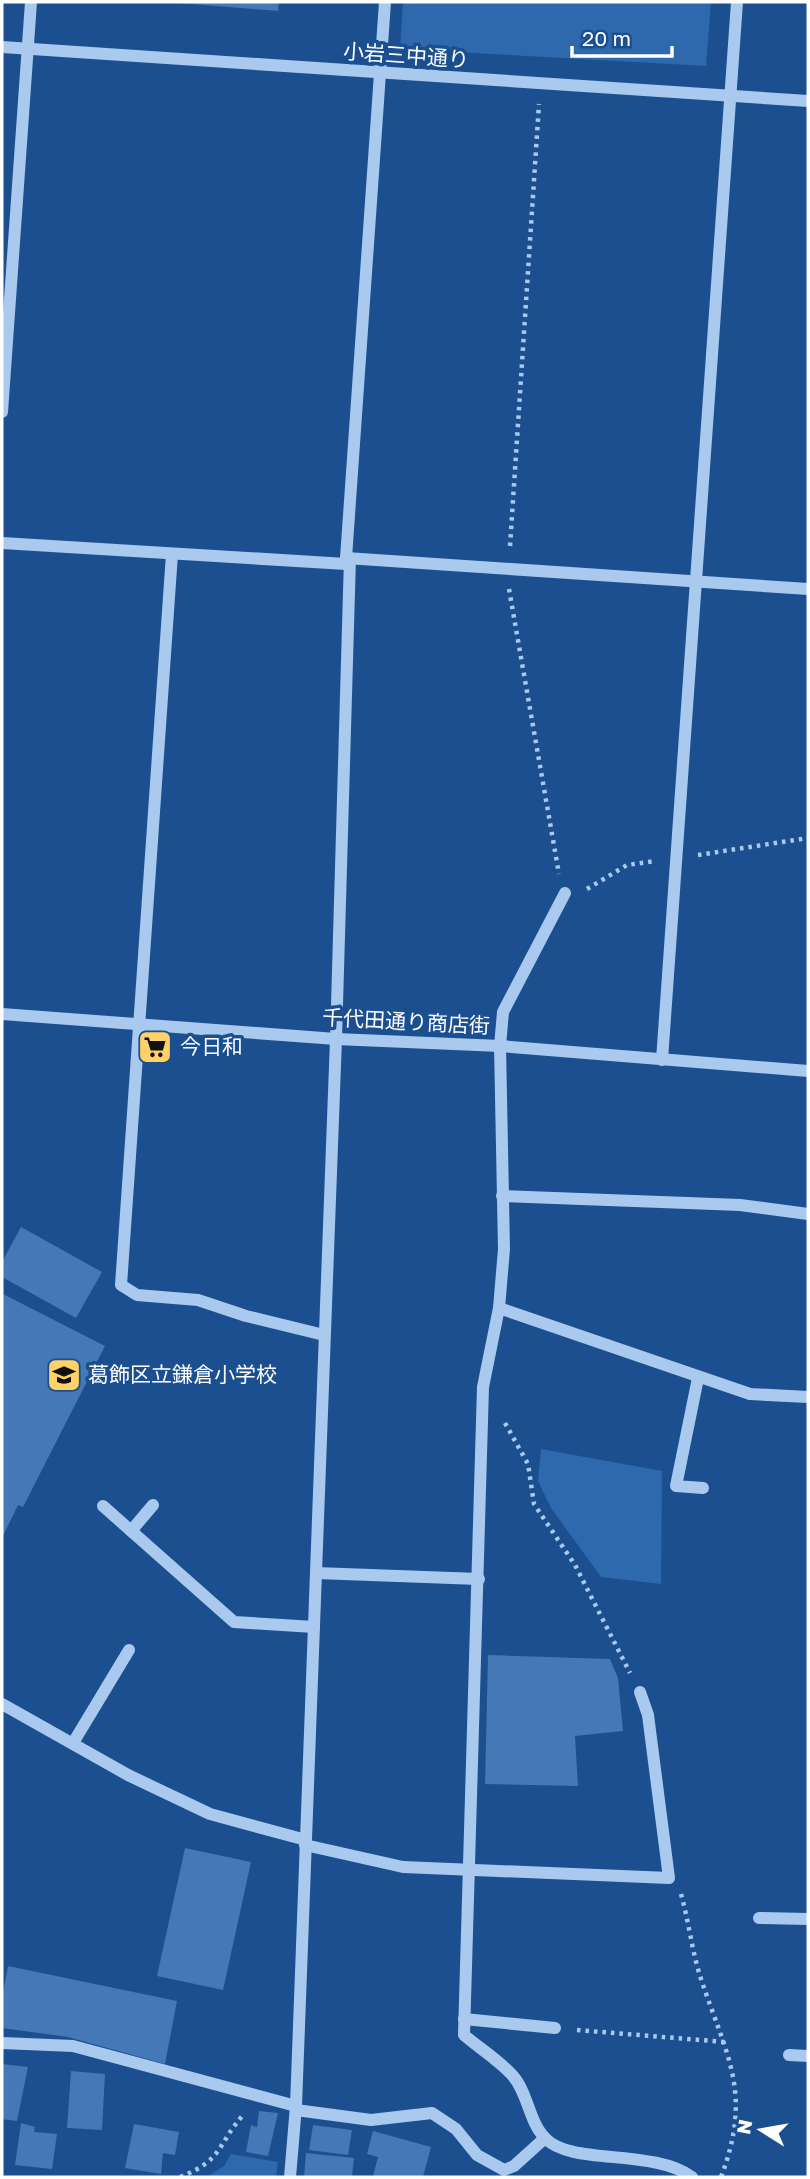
<svg xmlns="http://www.w3.org/2000/svg" width="810" height="2179" font-family="'Golos Text','Noto Sans JP',sans-serif">
  <style>
    .green { fill: #2e69ad }
    .building { fill: #4478b7 }
    .lines { fill: none; stroke-linecap: round; stroke-linejoin: round }
    .path { stroke: #a9c9ee; stroke-width: 4.5; stroke-dasharray: 3.5 5; stroke-linecap: butt }
    .minor { stroke: #a9c9ee; stroke-width: 12 }
    .labels { text-anchor: middle; stroke-width: 7; stroke-linejoin: round; paint-order: stroke }
    .street-label { font-size: 21px; fill: #fff; stroke: #1b4f8f }
    .poi-label { font-size: 21px; fill: #fff; stroke: #1b4f8f; text-anchor: start }
  </style>
  <rect width="100%" height="100%" fill="#1b4f8f"/>
  <g class="green">
    <polygon points="403,2 711,2 706,66 400,49"/>
    <polygon points="541,1449 662,1471 661,1584 601,1577 551,1508 538,1481"/>
    <polygon points="231,2154 278,2162 276,2177 207,2177 224,2166"/>
  </g>
  <g class="building">
    <polygon points="166,2 279,2 278,11"/>
    <polygon points="21,1227 102,1272 76,1318 2,1277 2,1262"/>
    <polygon points="3,1294 105,1346 23,1507 18,1505 2,1538"/>
    <polygon points="488,1655 610,1659 618,1678 623,1731 575,1736 578,1786 485,1784"/>
    <polygon points="185,1848 251,1862 223,1990 157,1976"/>
    <polygon points="8,1966 177,2001 165,2064 68,2037 2,2028 2,1998"/>
    <polygon points="2,2064 28,2067 17,2121 2,2119"/>
    <polygon points="71,2071 105,2074 102,2130 67,2128"/>
    <polygon points="259,2111 278,2113 268,2156 246,2152 251,2125 257,2127"/>
    <polygon points="21,2123 35,2127 34,2132 57,2134 52,2169 15,2165"/>
    <polygon points="134,2124 179,2132 175,2155 163,2153 161,2174 125,2168"/>
    <polygon points="313,2125 352,2130 348,2155 309,2150"/>
    <polygon points="373,2131 431,2147 423,2177 373,2176 378,2157 367,2154"/>
    <polygon points="306,2153 354,2158 352,2177 304,2177"/>
  </g>
  <g class="lines">
    <g class="path">
      <polyline points="510,546 539,104"/>
      <polyline points="509,589 559,874"/>
      <polyline points="698,855 808,838"/>
      <polyline points="587,889 627,865 655,861"/>
      <polyline points="505,1423 528,1464 534,1504 575,1565 630,1673"/>
      <path d="M 681,1894 C 689,1922 692,1952 701,1979 C 727,2057 753,2093 721,2177"/>
      <polyline points="577,2030 725,2042"/>
      <path d="M 180,2177 C 224,2160 217,2144 244,2114"/>
    </g>
    <g class="minor">
      <polyline points="2,47 808,101"/>
      <polyline points="2,412 31,2"/>
      <polyline points="2,543 346,564 346,558 808,589"/>
      <polyline points="172,554 121,1285 137,1295 198,1300 246,1316 324,1335"/>
      <polyline points="346,558 385,2"/>
      <path d="M 565,893 L 503,1012 L 500,1046 L 504,1249 L 499,1308 L 483,1387 L 464,2035 C 479,2048 500,2061 513,2076 C 528,2093 529,2122 545,2138 C 571,2166 652,2148 692,2177"/>
      <polyline points="2,1014 336,1039 500,1046 808,1071"/>
      <polyline points="662,1060 737,2"/>
      <polyline points="502,1196 740,1205 808,1214"/>
      <polyline points="499,1308 750,1394 808,1397"/>
      <polyline points="698,1378 676,1486 703,1488"/>
      <polyline points="103,1506 234,1622 314,1627"/>
      <polyline points="131,1531 153,1505"/>
      <polyline points="316,1573 479,1579"/>
      <polyline points="2,1704 128,1775 210,1814 306,1840"/>
      <polyline points="73,1743 129,1650"/>
      <polyline points="305,1845 403,1867 669,1878 648,1715 640,1692"/>
      <polyline points="759,1918 808,1919"/>
      <polyline points="464,2019 555,2028"/>
      <polyline points="2,2043 73,2046 296,2106"/>
      <polyline points="789,2055 808,2056"/>
      <polyline points="296,2110 371,2120 432,2113 456,2129 477,2155 504,2170 514,2166 545,2138"/>
      <polyline points="290,2177 296,2106 336,1039 350,558"/>
    </g>
  </g>
  <defs>
    <g id="supermarket-square" transform="scale(1.75)"><rect x="-9" y="-9" width="18" height="18" rx="4" fill="#ffd166" stroke="#1b4f8f"/><path d="M-6-5.5h2.5l.6 2H6L4.5 2H-2.5L-4.4-4H-6ZM-1.5 3.2a1.3 1.3 0 1 0 .1 0ZM3 3.2a1.3 1.3 0 1 0 .1 0Z" fill="#111"/></g>
    <g id="school-square" transform="scale(1.75)"><rect x="-9" y="-9" width="18" height="18" rx="4" fill="#ffd166" stroke="#1b4f8f"/><path d="M0-5L7-2L0 1L-7-2ZM-4 1L0 2.5L4 1V4Q0 6-4 4Z" fill="#111"/></g>
  </defs>
  <g fill-rule="evenodd">
    <use href="#supermarket-square" x="155" y="1047"/>
    <use href="#school-square" x="64" y="1375"/>
  </g>
  <g class="labels">
    <g class="street-label">
      <text transform="translate(406 56) rotate(4)" y="7">小岩三中通り</text>
      <text transform="translate(406 1022) rotate(3)" y="7">千代田通り商店街</text>
    </g>
    <g class="poi-label">
      <text x="180" y="1054">今日和</text>
      <text x="88" y="1382">葛飾区立鎌倉小学校</text>
    </g>
  </g>
  <rect width="810" height="2179" fill="none" stroke="#ffffff" stroke-width="7"/>
  <g transform="translate(761 2130) rotate(281)" stroke="#1b4f8f" stroke-width="5" paint-order="stroke">
  <path d="M0-5L12 26L0 18L-12 26Z" fill="#ffffff"/>
  <text y="-10" font-size="19" font-weight="bold" text-anchor="middle" fill="#ffffff">N</text>
  </g>
  <path d="M572 46v10h100v-10" fill="none" stroke="#ffffff" stroke-width="3.5"/>
  <text x="582" y="46" font-size="21" fill="#ffffff" stroke="#1b4f8f" stroke-width="5" paint-order="stroke">20 m</text>
</svg>
